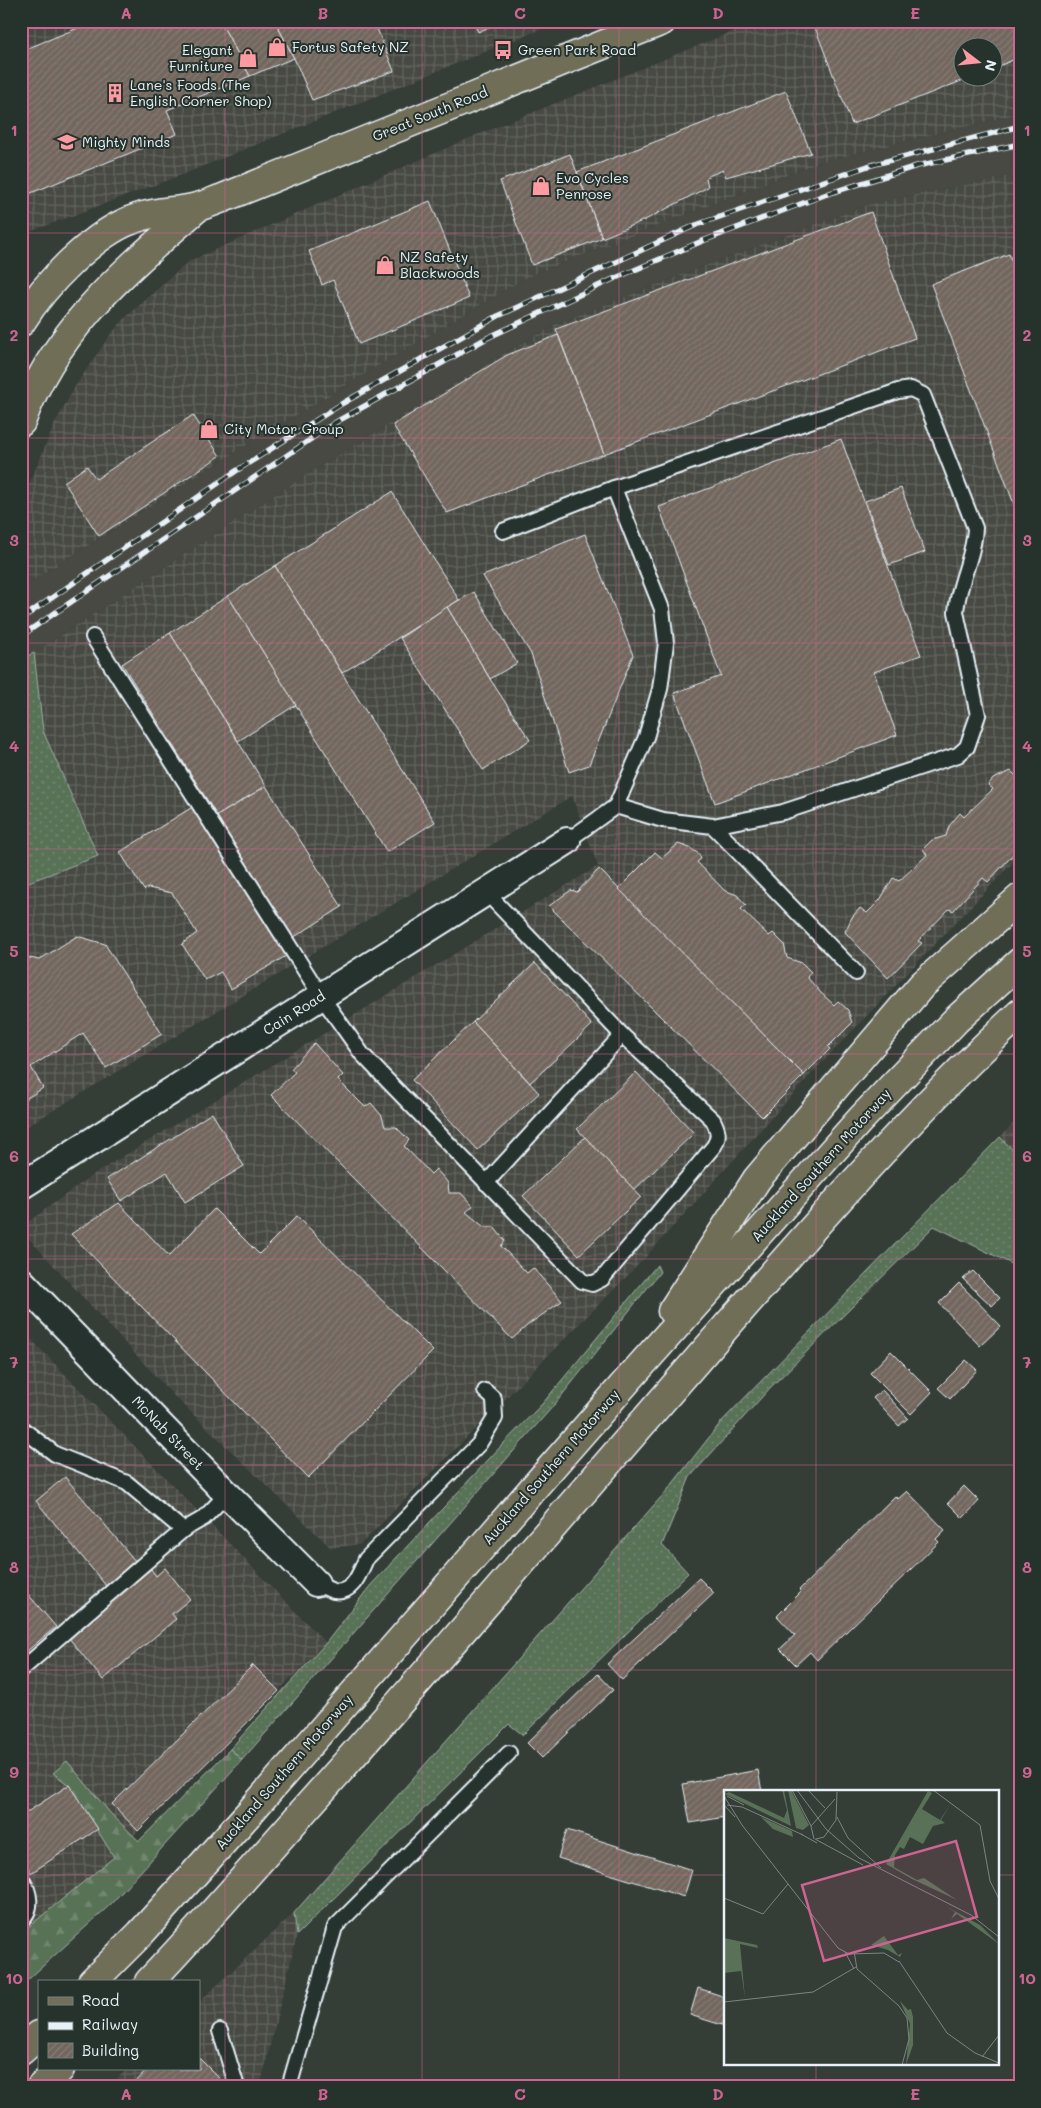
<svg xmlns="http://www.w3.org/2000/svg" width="1041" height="2108" font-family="Mali,sans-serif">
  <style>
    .built { fill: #474942 }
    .industrial { fill: url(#industrial-grid); fill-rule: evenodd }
    .grass { fill: url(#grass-dots); stroke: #a0b2a8 }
    .forest { fill: url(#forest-firs); stroke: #a0b2a8 }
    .building { fill: url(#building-hatch); stroke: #e8f1f8 }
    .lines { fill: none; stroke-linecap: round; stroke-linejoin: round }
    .lane-casing { stroke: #e8f1f8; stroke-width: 18 }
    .street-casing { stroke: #e8f1f8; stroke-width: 30 }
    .primary-casing { stroke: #e8f1f8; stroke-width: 31 }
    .highway-casing { stroke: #e8f1f8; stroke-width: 31 }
    .lane { stroke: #26332d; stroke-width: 14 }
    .street { stroke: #26332d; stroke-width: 26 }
    .primary { stroke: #716e59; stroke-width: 28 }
    .highway { stroke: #716e59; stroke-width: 28 }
    .rail-casing { stroke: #e8f1f8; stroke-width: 5.5 }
    .rail { stroke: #26332d; stroke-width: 4; stroke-dasharray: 11; stroke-linecap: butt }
    .grid { fill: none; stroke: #cf6492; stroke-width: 1; stroke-opacity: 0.55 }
    .labels { text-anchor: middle; stroke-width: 4; stroke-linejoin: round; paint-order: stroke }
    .poi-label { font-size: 14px; fill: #e8f1f8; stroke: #26332d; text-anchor: start }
    .street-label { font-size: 14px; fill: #e8f1f8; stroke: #26332d }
    .inset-road { fill: none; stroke: #7d8584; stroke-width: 1 }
    .view { fill: #cf6492; fill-opacity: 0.15; stroke: #cf6492; stroke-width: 2.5 }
    .inset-edge { fill: none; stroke: #e8f1f8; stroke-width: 2.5 }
    .neatline { fill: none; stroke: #cf6492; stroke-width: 2 }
    .grid-label { font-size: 16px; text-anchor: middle; font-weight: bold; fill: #cf6492 }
  </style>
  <defs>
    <pattern id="industrial-grid" width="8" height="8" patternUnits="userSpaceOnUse" patternTransform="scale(1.25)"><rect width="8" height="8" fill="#474942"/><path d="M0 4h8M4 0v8" fill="none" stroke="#62645e"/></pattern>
    <pattern id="grass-dots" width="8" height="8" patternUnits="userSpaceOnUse" patternTransform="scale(1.25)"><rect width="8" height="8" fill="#597257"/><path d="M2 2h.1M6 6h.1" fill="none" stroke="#718770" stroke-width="1.8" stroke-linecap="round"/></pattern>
    <pattern id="forest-firs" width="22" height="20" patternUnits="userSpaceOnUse" patternTransform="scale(1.25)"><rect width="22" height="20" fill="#597257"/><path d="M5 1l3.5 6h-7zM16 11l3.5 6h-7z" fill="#718770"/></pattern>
    <pattern id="building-hatch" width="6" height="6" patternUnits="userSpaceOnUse" patternTransform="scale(1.25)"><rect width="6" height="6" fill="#72665d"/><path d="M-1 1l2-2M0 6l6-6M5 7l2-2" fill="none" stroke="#867c75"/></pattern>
  </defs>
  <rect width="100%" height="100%" fill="#353d37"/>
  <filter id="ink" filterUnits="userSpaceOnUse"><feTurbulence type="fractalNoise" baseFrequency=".02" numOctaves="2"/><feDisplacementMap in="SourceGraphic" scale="10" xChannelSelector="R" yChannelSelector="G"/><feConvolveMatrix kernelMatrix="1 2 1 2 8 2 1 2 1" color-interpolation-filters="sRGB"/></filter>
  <g filter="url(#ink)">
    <polygon class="built" points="1020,113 1020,174 870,204 689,272 558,323 502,355 290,485 34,653 21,659 21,588 248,444 527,277 820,162"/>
    <g class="industrial">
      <polygon points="21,21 561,21 184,174 21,235"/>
      <path d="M 759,21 L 1020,21 L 1020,113 L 820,162 L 527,277 L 248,444 L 21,588 L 21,510 L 27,489 L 56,421 L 76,385 L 110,335 L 125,318 L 189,261 L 474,136 ZM 964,48 L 994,48 L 994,78 L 964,78 Z"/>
      <polygon points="1020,174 1020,855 815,1070 640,1263 361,1544 331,1548 172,1394 21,1230 21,1227 91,1176 598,866 572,796 21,1130 21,886 98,856 43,731 34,653 290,485 502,355 558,323 689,272 870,204"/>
      <polygon points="1020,1117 1020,1157 1000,1137"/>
      <polygon points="21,1329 326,1643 138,1831 21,1955"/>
      <polygon points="294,1913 297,1935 260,2087 109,2087 127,2069 199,2069 199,2002"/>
    </g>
    <g class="grass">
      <polygon points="34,653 43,731 98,856 21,885 21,659"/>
      <polygon points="1000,1137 1020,1157 1020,1268 934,1226 770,1388 690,1477 662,1545 688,1573 523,1735 509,1724 297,1935 294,1913 670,1487 722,1421"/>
      <polygon points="657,1265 660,1272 555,1404 242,1760 230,1749 326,1643 370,1586 503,1444 543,1403"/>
    </g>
    <polygon class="forest" points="230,1749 242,1760 111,1904 21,1986 21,1933 114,1857 69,1785 53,1773 67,1761 111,1814 139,1841"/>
    <g class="building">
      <polygon points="95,21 220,21 250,76 167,110 177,134 21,197 21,51"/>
      <polygon points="220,21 275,21 294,58 250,76"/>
      <polygon points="275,21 374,21 394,71 312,100 294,58"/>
      <polygon points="473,21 503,21 478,32"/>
      <polygon points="824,21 1020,21 1020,57 994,68 994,48 964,48 964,78 969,78 852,124 814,25"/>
      <polygon points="786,91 811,153 726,177 723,170 706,177 708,187 647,219 602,238 577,172"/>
      <polygon points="570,154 602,238 532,265 500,181"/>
      <polygon points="430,201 469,298 359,344 333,280 322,285 309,251"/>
      <polygon points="871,212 915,338 604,454 556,329"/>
      <polygon points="1009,254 1020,282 1020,520 931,284"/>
      <polygon points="558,335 604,454 447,513 393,425 507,355"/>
      <polygon points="193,415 220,456 99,536 64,482 87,466 96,479"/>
      <polygon points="841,439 921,655 874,672 897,735 715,803 674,693 721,676 659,507"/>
      <polygon points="901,488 925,552 889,565 865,501"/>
      <polygon points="392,492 459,600 342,673 275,566"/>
      <polygon points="585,534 633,655 589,765 569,772 531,654 483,576"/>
      <polygon points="275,566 435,822 387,852 228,596"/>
      <polygon points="474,592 517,663 490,679 447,607"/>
      <polygon points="228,596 296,705 238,741 170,633"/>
      <polygon points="447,607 490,679 530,740 483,770 400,638"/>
      <polygon points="170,633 266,786 217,816 122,664"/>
      <polygon points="1011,771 1020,780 1020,847 988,882 983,878 953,911 949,909 918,941 922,943 888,978 845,932 852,917 860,908 867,913 880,900 893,878 899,881 927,855 923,849 932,840 946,836 949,826 960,813 964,817 993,789 988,785 993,779"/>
      <polygon points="266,786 342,907 291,939 217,816"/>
      <polygon points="194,806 286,956 231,989 221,972 205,980 182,944 197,933 172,893 148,888 144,890 120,852"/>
      <polygon points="678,844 690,848 699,854 701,859 697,862 724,890 737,895 746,905 741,909 769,936 773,933 784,944 787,958 802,963 811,972 807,977 820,992 834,1005 838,1001 848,1010 852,1023 828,1047 830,1049 804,1075 618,889 655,852 662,858"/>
      <polygon points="599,869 804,1075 762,1117 549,906 571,890 577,892"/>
      <polygon points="77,936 105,944 162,1034 106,1068 83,1033 31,1067 43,1088 21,1102 21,956 39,960"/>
      <polygon points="535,963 592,1025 530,1083 473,1022"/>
      <polygon points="473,1022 539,1093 478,1150 412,1080"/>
      <polygon points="314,1043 343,1075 338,1080 365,1107 371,1103 382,1116 385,1127 396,1127 409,1140 404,1146 431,1174 436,1169 448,1183 449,1193 461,1193 473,1206 466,1212 484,1227 494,1227 505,1241 501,1246 527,1273 533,1268 562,1301 529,1324 512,1339 271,1095 295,1072 291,1069"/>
      <polygon points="636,1072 694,1133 634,1190 577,1129"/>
      <polygon points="212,1113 244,1166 185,1202 167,1172 121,1201 107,1179"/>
      <polygon points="585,1137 641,1197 579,1255 523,1196"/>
      <polygon points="119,1203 169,1256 214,1209 259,1254 297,1216 433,1351 308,1478 71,1234"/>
      <polygon points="973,1271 1000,1298 992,1306 963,1279"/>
      <polygon points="959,1283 1001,1326 980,1346 939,1303"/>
      <polygon points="891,1351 932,1392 911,1414 870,1373"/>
      <polygon points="966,1360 977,1370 950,1399 938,1388"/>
      <polygon points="882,1390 908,1418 899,1426 873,1398"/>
      <polygon points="65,1477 136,1562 107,1587 36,1501"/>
      <polygon points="964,1486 979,1501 963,1518 948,1503"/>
      <polygon points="907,1491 945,1530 936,1539 939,1542 817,1660 810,1652 796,1665 780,1649 795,1635 777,1616 801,1592 799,1590 895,1496 898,1499"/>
      <polygon points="165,1568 190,1599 172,1614 176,1619 103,1680 68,1637 151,1569 156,1576"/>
      <polygon points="699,1578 714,1593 622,1680 607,1664"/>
      <polygon points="21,1586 56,1627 21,1656"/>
      <polygon points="253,1665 279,1691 138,1831 112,1804"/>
      <polygon points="598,1674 613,1690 542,1758 527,1743"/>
      <polygon points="758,1770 762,1792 725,1792 725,1817 690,1823 683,1784"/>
      <polygon points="69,1785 98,1829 31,1873 21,1858 21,1816"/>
      <polygon points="567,1830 692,1870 684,1897 558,1858"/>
      <polygon points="698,1988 725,1997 725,2026 690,2015"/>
      <polygon points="199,2058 228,2087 131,2087 148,2069 199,2069"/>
    </g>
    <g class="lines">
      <g class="lane-casing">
        <g id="lane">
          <path d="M 503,531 L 614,488 L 898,391 L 911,389 L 923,395 L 975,528 C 974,557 958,583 956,612 L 978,715 L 967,747 L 958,755 L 783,812 L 713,826 L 663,820 L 616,806"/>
          <path d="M 93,637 L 321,996 L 362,1054 L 382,1075 L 582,1281 L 592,1284 L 602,1279 L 714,1146 C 720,1136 718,1130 713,1120 L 622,1035 L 486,892"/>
          <polyline points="713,826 856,973"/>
          <polyline points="567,841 616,806 646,737 660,689 666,643 662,609 614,488"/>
          <polyline points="486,1183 622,1035"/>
          <polyline points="21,1428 55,1454 127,1483 183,1530"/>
          <path d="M 316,1583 C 322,1585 328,1590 334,1591 C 353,1595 360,1572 366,1559 L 479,1444 L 495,1418 L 494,1399 L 485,1391"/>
          <polyline points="21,1670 168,1543 183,1530 204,1518 227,1494"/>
          <path d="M 21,1878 C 30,1891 34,1909 21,1920"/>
          <polyline points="220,2031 237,2087"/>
          <polyline points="289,2087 335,1927 509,1753"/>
        </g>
      </g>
      <g class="street-casing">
        <g id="street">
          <polyline points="21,1186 567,841"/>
          <polyline points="21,1281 227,1494 316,1583"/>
        </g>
      </g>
      <g class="primary-casing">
        <g id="primary">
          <path d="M 21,322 C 44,285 95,231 137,218 C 156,211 177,212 197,207 C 206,205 214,201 223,198 L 662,21"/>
          <path d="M 21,422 C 55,328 126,270 198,207"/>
        </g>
      </g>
      <g class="highway-casing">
        <g id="highway">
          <polyline points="672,1311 757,1179 922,985 1020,898"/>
          <polyline points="92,1982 140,1934 250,1812 627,1381 860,1120 956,1020 1020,962"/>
          <path d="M 149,1982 C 203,1925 255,1866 307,1807 C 444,1654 577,1498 712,1343 C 811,1230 909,1116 1020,1013"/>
          <polyline points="21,2051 39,2035"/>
          <polyline points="41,2087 60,2069"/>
        </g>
      </g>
      <use href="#lane" class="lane"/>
      <use href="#street" class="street"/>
      <use href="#primary" class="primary"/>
      <use href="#highway" class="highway"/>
      <g class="rail-casing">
        <g id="rail">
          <polyline points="21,619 236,471 343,403 498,316 696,225 868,166 1020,126"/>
          <polyline points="21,636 336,422 487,338 611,280 700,242 827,194 917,166 1020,144"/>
        </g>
      </g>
      <use href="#rail" class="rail"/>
    </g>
  </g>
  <path class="grid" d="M 225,21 L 225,2087M 422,21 L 422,2087M 619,21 L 619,2087M 816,21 L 816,1792M 21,233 L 1020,233M 21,438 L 1020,438M 21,643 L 1020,643M 21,849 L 1020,849M 21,1054 L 1020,1054M 21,1259 L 1020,1259M 21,1465 L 1020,1465M 21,1670 L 1020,1670M 21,1875 L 725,1875M 997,1875 L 1020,1875M 816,2064 L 816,2087"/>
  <defs>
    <g id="shop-bare" transform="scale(1.5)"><path d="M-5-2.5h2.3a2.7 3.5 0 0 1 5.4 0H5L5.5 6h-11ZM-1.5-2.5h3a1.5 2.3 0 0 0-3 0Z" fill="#ff9aa2" stroke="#26332d" stroke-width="2.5" paint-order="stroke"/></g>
    <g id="bus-bare" transform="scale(1.5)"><path d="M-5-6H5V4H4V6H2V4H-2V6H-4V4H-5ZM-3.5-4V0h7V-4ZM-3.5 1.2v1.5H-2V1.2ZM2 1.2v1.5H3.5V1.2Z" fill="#ff9aa2" stroke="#26332d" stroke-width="2.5" paint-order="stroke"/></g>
    <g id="building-bare" transform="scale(1.5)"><path d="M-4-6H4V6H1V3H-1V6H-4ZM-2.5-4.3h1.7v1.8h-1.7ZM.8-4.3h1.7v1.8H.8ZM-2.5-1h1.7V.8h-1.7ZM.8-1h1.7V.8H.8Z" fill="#ff9aa2" stroke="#26332d" stroke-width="2.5" paint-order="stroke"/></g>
    <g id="school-bare" transform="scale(1.5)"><path d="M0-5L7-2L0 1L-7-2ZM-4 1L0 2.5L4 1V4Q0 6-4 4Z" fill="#ff9aa2" stroke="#26332d" stroke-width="2.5" paint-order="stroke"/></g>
  </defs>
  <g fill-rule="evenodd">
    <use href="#shop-bare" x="277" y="47"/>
    <use href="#bus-bare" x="503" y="50"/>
    <use href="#shop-bare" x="248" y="58"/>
    <use href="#building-bare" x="115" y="93"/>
    <use href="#school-bare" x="67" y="142"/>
    <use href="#shop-bare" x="541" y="186"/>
    <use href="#shop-bare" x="385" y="265"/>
    <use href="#shop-bare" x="209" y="429"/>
  </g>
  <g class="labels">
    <g class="poi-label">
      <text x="292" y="52">Fortus Safety NZ</text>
      <text x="233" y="55" text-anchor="end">Elegant<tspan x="233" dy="16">Furniture</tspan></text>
      <text x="518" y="55">Green Park Road</text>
      <text x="130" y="90">Lane's Foods (The<tspan x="130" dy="16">English Corner Shop)</tspan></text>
      <text x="82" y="147">Mighty Minds</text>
      <text x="556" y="183">Evo Cycles<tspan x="556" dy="16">Penrose</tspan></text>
      <text x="400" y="262">NZ Safety<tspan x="400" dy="16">Blackwoods</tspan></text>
      <text x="224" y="434">City Motor Group</text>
    </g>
    <g class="street-label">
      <text transform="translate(430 114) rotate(-22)" y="5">Great South Road</text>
      <text transform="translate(294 1013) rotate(-32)" y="5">Cain Road</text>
      <text transform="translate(821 1165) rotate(-48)" y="5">Auckland Southern Motorway</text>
      <text transform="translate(168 1433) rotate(46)" y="5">McNab Street</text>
      <text transform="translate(551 1467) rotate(-49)" y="5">Auckland Southern Motorway</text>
      <text transform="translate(284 1772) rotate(-49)" y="5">Auckland Southern Motorway</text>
    </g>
  </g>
  <g transform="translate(724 1790)">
    <rect width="275" height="275" fill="#353d37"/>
    <path d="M 64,0 L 67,0 L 85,35 L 79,40 L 72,38 ZM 204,1 L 208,3 L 198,19 L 216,30 L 226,15 L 217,30 L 221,33 L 209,36 L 199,54 L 186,47 L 180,59 L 176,57 L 171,65 L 170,77 L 193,90 L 200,88 L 233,110 L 188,89 L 162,74 ZM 160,146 L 174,165 L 178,163 L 176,167 L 164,160 L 147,155 ZM 176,211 L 184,220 L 187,219 L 189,227 L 189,255 L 182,275 L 186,234 Z" fill="#597257"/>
    <path d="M 58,0 L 60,0 L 67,36 L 1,4 L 5,2 L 60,28 L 63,20 ZM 37,27 L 68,41 L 69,47 L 49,39 ZM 223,117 L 256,135 L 275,154 L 233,124 L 227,129 L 231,122 Z" fill="#597257"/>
    <path d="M 0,148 L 33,155 L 34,158 L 16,154 L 21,208 L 17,181 L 0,183 Z" fill="#597257"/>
    <path class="inset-road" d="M 68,0 L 87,36M 73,0 L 102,39 L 135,68 L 247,125 L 275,147M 84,0 L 101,18M 209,0 L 256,35 L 266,91 L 275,109M 0,6 L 18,35 L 114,158 L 125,164 L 160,163 L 175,172M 3,6 L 20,15M 0,15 L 11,27M 3,15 L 18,17 L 79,45M 113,27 L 124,48 L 157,78M 77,44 L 93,53M 90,49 L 87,36 L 111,9M 91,49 L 139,75M 92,49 L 100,47 L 112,30 L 113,2M 0,108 L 39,124 L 64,94M 130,161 L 133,179 L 175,216 L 183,228 L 185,249 L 178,275M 121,162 L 130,179M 175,171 L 223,243 L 251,263 L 275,273M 0,212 L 89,202 L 132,177M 258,267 L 275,245"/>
    <path class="view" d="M 232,51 L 253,127 L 100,171 L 78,95 Z"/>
    <rect width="275" height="275" class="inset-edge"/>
  </g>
  <rect width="1041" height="2108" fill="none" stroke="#26332d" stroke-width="55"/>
  <rect x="38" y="1980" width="162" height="90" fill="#26332d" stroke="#747f7e"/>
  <rect x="48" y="1997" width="25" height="8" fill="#716e59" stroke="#747f7e"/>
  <text x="82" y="2006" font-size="15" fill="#e8f1f8">Road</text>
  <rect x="48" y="2022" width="25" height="8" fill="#e8f1f8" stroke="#747f7e"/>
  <text x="82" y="2030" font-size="15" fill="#e8f1f8">Railway</text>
  <rect x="48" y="2043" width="25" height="15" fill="url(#building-hatch)" stroke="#747f7e"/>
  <text x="82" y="2056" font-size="15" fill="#e8f1f8">Building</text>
  <g transform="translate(978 62) rotate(106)"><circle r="24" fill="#26332d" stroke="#747f7e"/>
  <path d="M0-4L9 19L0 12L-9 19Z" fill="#ff9aa2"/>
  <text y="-8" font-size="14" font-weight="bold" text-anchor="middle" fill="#e8f1f8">N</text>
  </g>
  <rect x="28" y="28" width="986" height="2052" class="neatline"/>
  <g class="grid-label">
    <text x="126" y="19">A</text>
    <text x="323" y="19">B</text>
    <text x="520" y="19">C</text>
    <text x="718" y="19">D</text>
    <text x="915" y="19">E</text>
    <text x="14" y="136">1</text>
    <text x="1027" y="136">1</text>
    <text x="14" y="341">2</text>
    <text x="1027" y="341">2</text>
    <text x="14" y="546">3</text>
    <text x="1027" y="546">3</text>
    <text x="14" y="752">4</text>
    <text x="1027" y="752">4</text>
    <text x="14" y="957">5</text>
    <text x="1027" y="957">5</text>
    <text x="14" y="1162">6</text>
    <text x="1027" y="1162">6</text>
    <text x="14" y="1368">7</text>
    <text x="1027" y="1368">7</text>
    <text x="14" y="1573">8</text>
    <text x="1027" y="1573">8</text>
    <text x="14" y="1778">9</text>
    <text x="1027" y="1778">9</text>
    <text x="14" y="1984">10</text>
    <text x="1027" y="1984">10</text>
    <text x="126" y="2100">A</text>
    <text x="323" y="2100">B</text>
    <text x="520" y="2100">C</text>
    <text x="718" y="2100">D</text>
    <text x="915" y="2100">E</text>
  </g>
</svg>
